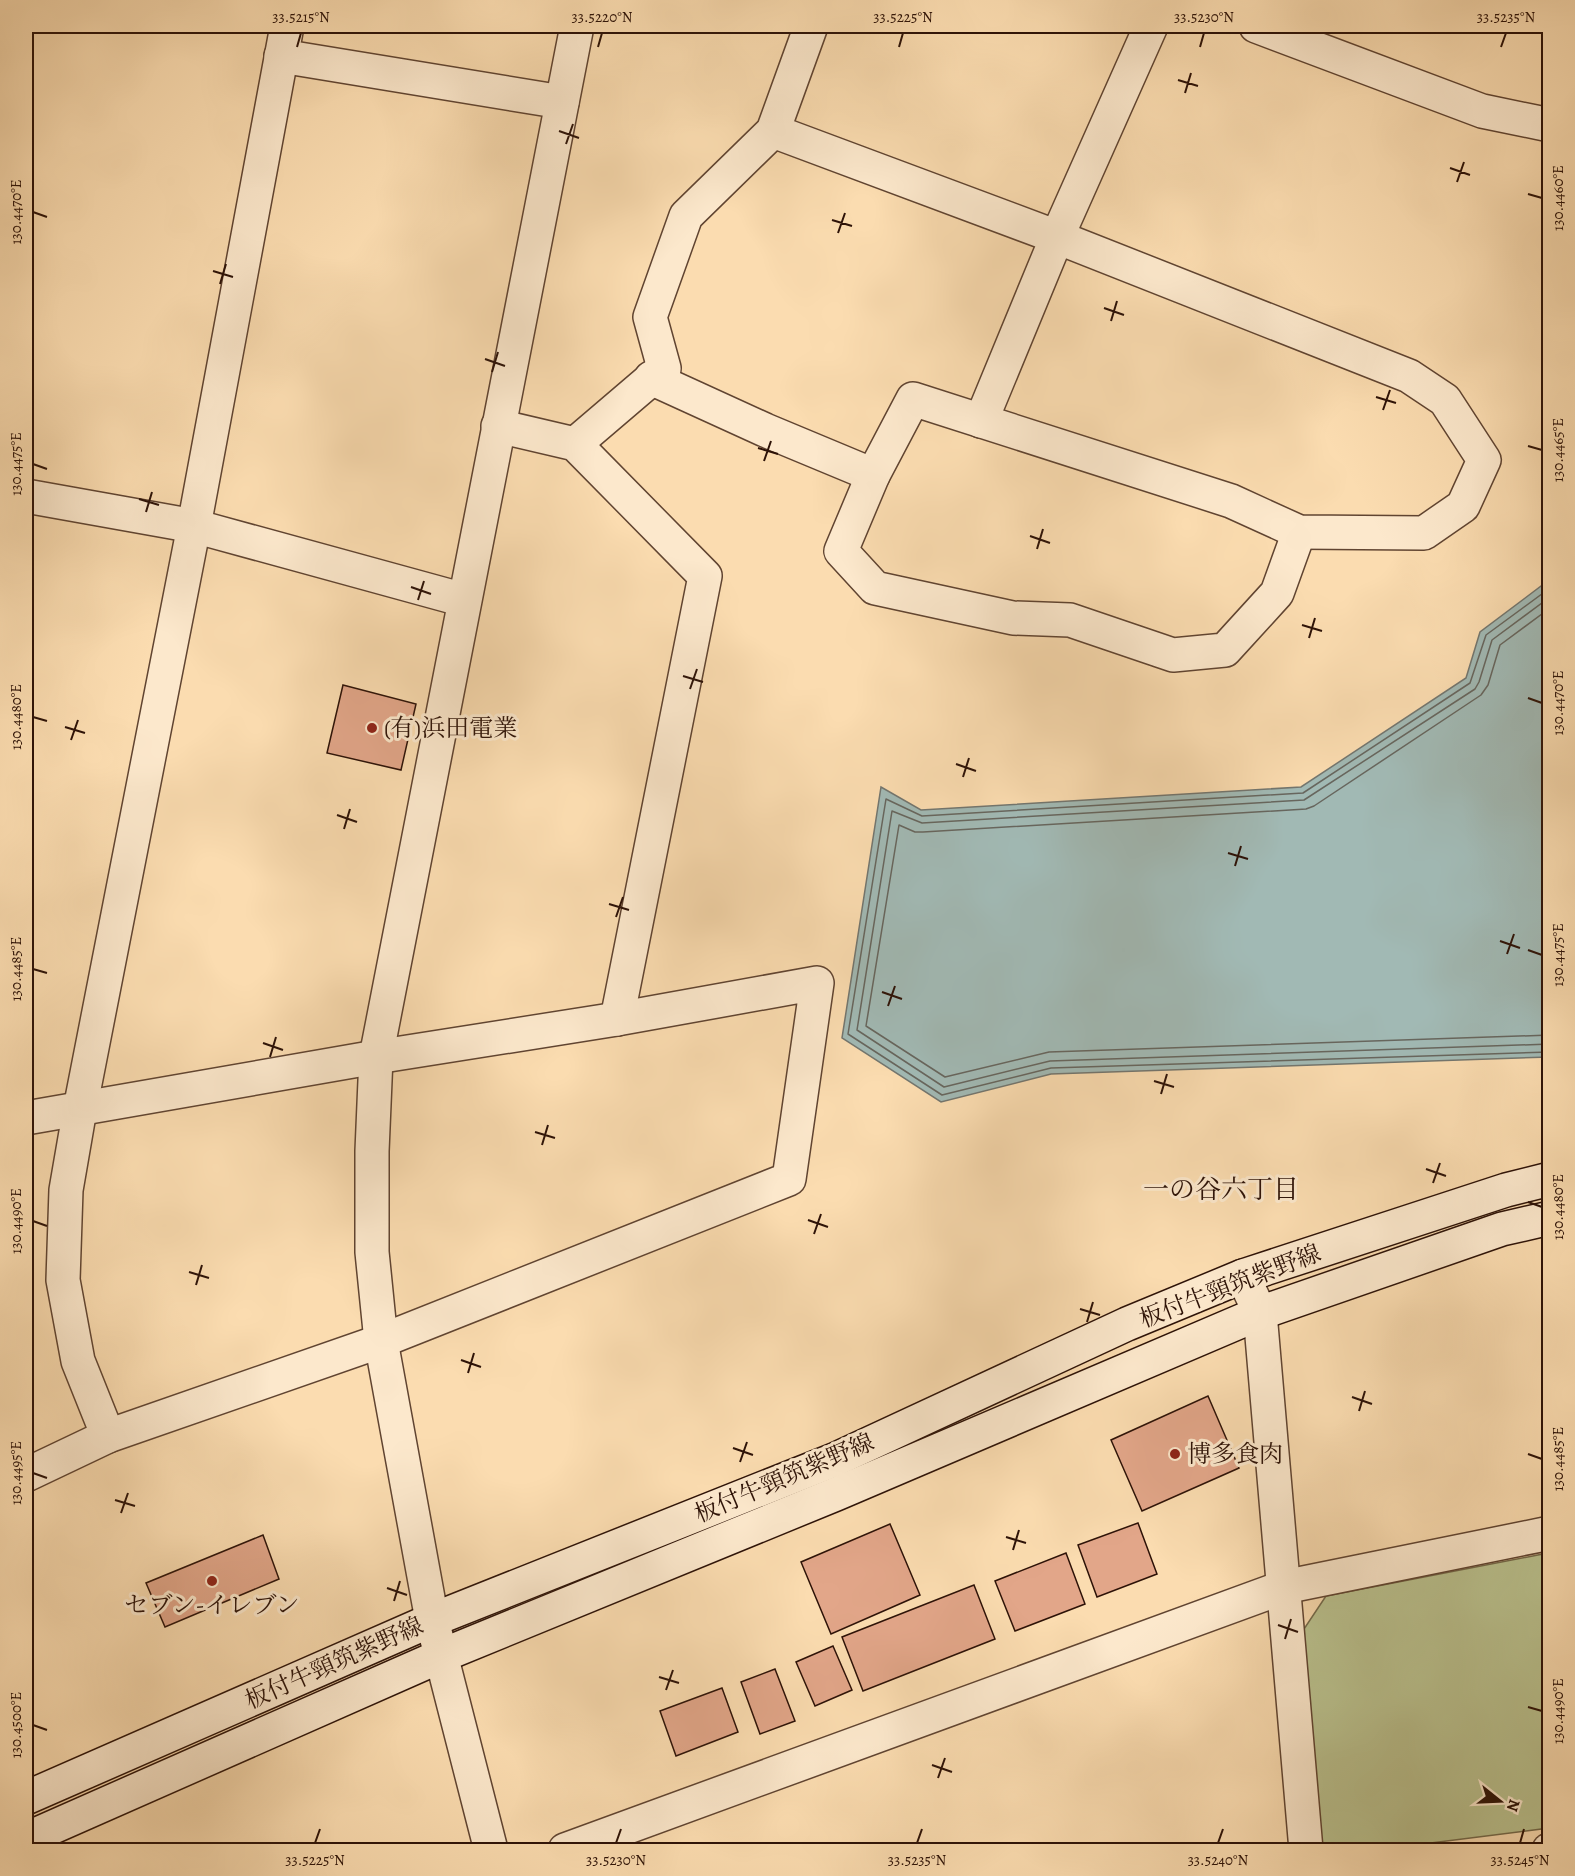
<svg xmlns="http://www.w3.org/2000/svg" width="1575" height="1876" font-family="Alegreya,'Noto Serif JP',serif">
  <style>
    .green { fill: #bac28f; stroke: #746a4b; stroke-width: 1.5 }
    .water { fill: #a1b9b4; stroke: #73766f; stroke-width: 1.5 }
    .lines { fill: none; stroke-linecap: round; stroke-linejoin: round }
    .shore { stroke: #67665e; stroke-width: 1.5 }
    .building { fill: #e2a689; stroke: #2d1207; stroke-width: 1.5 }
    .minor-casing { stroke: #604431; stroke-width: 36 }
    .tertiary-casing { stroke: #604431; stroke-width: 36 }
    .secondary-casing { stroke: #2d1207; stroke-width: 36 }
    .minor { stroke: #fce8cc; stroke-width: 33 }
    .tertiary { stroke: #fce8cc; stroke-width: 33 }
    .secondary { stroke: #fce8cc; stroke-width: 33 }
    .ticks { fill: none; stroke: #2d1207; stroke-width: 2 }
    .poi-dot { fill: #8f2418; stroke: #fce8cc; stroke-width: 2 }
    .labels { text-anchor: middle; stroke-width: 6; stroke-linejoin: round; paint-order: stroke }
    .poi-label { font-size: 24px; fill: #2d1207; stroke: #fce8cc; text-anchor: start }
    .street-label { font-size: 24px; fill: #2d1207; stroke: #fce8cc }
    .neighbourhood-label { font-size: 26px; fill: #2d1207; stroke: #fce8cc }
    .neatline { fill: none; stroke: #2d1207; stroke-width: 2 }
    .ticks-label { font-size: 15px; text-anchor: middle; fill: #2d1207 }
  </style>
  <rect width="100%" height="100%" fill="#fbdcb0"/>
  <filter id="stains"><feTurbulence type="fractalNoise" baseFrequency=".00333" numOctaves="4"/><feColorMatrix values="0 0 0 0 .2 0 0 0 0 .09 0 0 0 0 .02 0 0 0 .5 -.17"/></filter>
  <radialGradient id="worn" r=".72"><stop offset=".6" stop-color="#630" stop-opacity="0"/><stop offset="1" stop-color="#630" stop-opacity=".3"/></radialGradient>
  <polygon class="green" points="1543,1554 1550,1620 1549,1828 1375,1850 1331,1850 1320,1842 1302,1632 1326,1596"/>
  <polygon class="water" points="1549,580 1549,1057 1051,1074 941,1102 842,1038 881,787 921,810 1301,787 1466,678 1480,632"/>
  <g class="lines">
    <g class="shore">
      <polyline points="1550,588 1486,635 1470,683 1303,793 922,816 886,799 848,1034 942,1095 1051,1068 1550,1052"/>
      <polyline points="1550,597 1492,640 1479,682 1475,689 1304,800 922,823 892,811 857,1030 944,1087 1050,1061 1550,1044"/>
      <polyline points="1550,608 1500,645 1488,685 1481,695 1314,806 1306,809 923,832 915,832 899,825 866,1026 945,1077 1049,1052 1550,1035"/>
    </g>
  </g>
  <g class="building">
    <polygon points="343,685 416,704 401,770 327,753"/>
    <polygon points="1208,1396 1239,1468 1142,1511 1111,1440"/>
    <polygon points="1138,1523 1157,1574 1097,1597 1078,1545"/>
    <polygon points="890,1524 920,1595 831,1634 801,1562"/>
    <polygon points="263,1535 279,1579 165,1627 146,1583"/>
    <polygon points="1066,1553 1085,1604 1015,1631 995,1581"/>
    <polygon points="974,1585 995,1639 863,1691 842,1637"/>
    <polygon points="833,1646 852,1690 815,1706 796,1662"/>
    <polygon points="775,1669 795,1721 760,1734 741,1682"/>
    <polygon points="722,1688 738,1732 676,1756 660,1711"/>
  </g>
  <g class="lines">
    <g class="minor-casing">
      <g id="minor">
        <polyline points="1256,26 1482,111 1550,125"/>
        <polyline points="281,56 562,102"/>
        <polyline points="651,378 765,430 873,475 913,399 1231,501 1299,532 1424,533 1463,506 1484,460 1445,400 1409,376 1057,237 773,131"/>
        <polyline points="981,421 1057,237 1151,26"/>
        <polyline points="498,426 575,444 705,576 617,1019"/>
        <polyline points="575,444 664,368 650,317 686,216 773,131 811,26"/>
        <polyline points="873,475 841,551 875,588 1013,618 1070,620 1173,655 1225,650 1277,593 1299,532"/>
        <polyline points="26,496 194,526 464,600"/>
        <polyline points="26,1118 376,1057 617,1019 817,983 789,1179 381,1341 108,1436 26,1475"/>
        <polyline points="1243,1276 1260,1313 1306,1850"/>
        <polyline points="108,1436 78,1361 63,1280 66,1190 80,1109 194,526 287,26"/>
        <polyline points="432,1620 491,1850"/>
        <polyline points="565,1850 1284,1587 1550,1533"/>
        <polyline points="1549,1850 1550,1850"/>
      </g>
    </g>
    <g class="tertiary-casing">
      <polyline id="tertiary" points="432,1620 381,1341 372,1252 372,1151 376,1057 577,26"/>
    </g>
    <g class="secondary-casing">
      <g id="secondary">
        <polyline points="26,1798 432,1620 834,1460 1127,1324 1243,1276 1506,1190 1550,1179"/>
        <polyline points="26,1839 443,1655 836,1494 1260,1313 1502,1229 1550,1218"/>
      </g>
    </g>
    <use href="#minor" class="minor"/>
    <use href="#tertiary" class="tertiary"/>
    <use href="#secondary" class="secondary"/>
  </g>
  <path class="ticks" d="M 297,47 L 301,33M 598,47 L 602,33M 899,47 L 903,33M 1200,47 L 1204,33M 1501,47 L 1506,33M 1178,80 L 1198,86M 1185,93 L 1191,73M 559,131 L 579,138M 566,144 L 573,124M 1450,168 L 1470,175M 1457,182 L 1464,162M 1528,194 L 1542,198M 33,212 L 47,217M 832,220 L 852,226M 838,233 L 845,213M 213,271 L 233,277M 220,284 L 226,264M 1104,308 L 1124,315M 1111,321 L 1117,301M 485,359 L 505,366M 492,372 L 498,352M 1376,397 L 1396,403M 1383,410 L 1390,390M 1528,446 L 1542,450M 758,448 L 778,454M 764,461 L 771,441M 33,464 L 47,469M 139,499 L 159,505M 146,512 L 152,492M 1030,536 L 1050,543M 1037,549 L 1043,529M 411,587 L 431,594M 418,600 L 424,581M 1302,625 L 1322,631M 1309,638 L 1315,618M 683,676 L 703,682M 690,689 L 697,669M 1528,698 L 1542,703M 33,717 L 47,721M 65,727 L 85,733M 71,740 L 78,720M 956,764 L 976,771M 963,777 L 969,758M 337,815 L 357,822M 344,829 L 350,809M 1228,853 L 1248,859M 1235,866 L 1241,846M 609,904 L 629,910M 616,917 L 623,897M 1500,941 L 1520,948M 1528,950 L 1542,955M 1507,954 L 1514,934M 33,969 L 47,973M 882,992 L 902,999M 888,1006 L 895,986M 263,1043 L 283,1050M 270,1057 L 276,1037M 1154,1081 L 1174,1087M 1161,1094 L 1167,1074M 535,1132 L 555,1138M 542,1145 L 548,1125M 1426,1169 L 1446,1176M 1433,1183 L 1440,1163M 1528,1202 L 1542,1207M 808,1220 L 828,1227M 33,1221 L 47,1226M 814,1234 L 821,1214M 189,1272 L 209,1278M 196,1285 L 202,1265M 1080,1309 L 1100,1315M 1087,1322 L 1093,1302M 461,1360 L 481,1367M 468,1373 L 474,1353M 1352,1397 L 1372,1404M 1359,1411 L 1365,1391M 733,1448 L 753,1455M 1528,1454 L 1542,1459M 740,1462 L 747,1442M 33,1473 L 47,1478M 115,1500 L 135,1506M 121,1513 L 128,1493M 1006,1537 L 1026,1543M 1013,1550 L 1019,1530M 387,1588 L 407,1595M 394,1601 L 400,1581M 1278,1625 L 1298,1632M 1285,1639 L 1291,1619M 659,1677 L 679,1683M 666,1690 L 673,1670M 1528,1707 L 1542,1711M 33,1725 L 47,1730M 932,1765 L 952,1772M 938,1778 L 945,1758M 315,1843 L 320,1829M 616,1843 L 621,1829M 917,1843 L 922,1829M 1218,1843 L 1223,1829M 1520,1843 L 1524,1829"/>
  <g class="poi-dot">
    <circle cx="372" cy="728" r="6"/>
    <circle cx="1175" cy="1454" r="6"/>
    <circle cx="212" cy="1581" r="6"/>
  </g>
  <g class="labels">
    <g class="poi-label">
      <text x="384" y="736">(有)浜田電業</text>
      <text x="1187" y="1462">博多食肉</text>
      <text x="212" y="1613" text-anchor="middle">セブン-イレブン</text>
    </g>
    <g class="street-label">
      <text transform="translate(1230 1286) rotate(-21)" y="8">板付牛頸筑紫野線</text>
      <text transform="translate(784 1478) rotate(-23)" y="8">板付牛頸筑紫野線</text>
      <text transform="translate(334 1663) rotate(-24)" y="8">板付牛頸筑紫野線</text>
    </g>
    <g class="neighbourhood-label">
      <text x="1221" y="1198">一の谷六丁目</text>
    </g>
  </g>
  <rect width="1575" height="1876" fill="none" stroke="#fbdcb0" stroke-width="66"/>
  <g transform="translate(1500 1801) rotate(108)" stroke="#fce8cc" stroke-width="4.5" paint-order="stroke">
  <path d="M0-4.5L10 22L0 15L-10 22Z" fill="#2d1207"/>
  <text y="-9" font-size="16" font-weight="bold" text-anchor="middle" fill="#2d1207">N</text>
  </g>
  <rect x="33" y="33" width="1509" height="1810" class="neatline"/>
  <g class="ticks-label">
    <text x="301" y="22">33.5215°N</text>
    <text x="602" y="22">33.5220°N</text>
    <text x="903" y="22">33.5225°N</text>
    <text x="1204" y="22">33.5230°N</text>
    <text x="1506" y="22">33.5235°N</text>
    <text transform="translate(1558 198) rotate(-90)" y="5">130.4460°E</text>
    <text transform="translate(16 212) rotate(-90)" y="5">130.4470°E</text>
    <text transform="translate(1558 450) rotate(-90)" y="5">130.4465°E</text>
    <text transform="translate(16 464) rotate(-90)" y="5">130.4475°E</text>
    <text transform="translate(1558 703) rotate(-90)" y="5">130.4470°E</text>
    <text transform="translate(16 717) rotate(-90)" y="5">130.4480°E</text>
    <text transform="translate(1558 955) rotate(-90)" y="5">130.4475°E</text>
    <text transform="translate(16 969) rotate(-90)" y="5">130.4485°E</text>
    <text transform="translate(1558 1207) rotate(-90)" y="5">130.4480°E</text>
    <text transform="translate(16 1221) rotate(-90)" y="5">130.4490°E</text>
    <text transform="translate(1558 1459) rotate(-90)" y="5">130.4485°E</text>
    <text transform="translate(16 1473) rotate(-90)" y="5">130.4495°E</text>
    <text transform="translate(1558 1711) rotate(-90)" y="5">130.4490°E</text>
    <text transform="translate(16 1725) rotate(-90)" y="5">130.4500°E</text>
    <text x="315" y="1865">33.5225°N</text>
    <text x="616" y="1865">33.5230°N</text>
    <text x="917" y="1865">33.5235°N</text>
    <text x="1218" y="1865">33.5240°N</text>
    <text x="1520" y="1865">33.5245°N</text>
  </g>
  <rect width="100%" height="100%" filter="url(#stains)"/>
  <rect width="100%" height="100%" fill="url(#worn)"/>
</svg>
